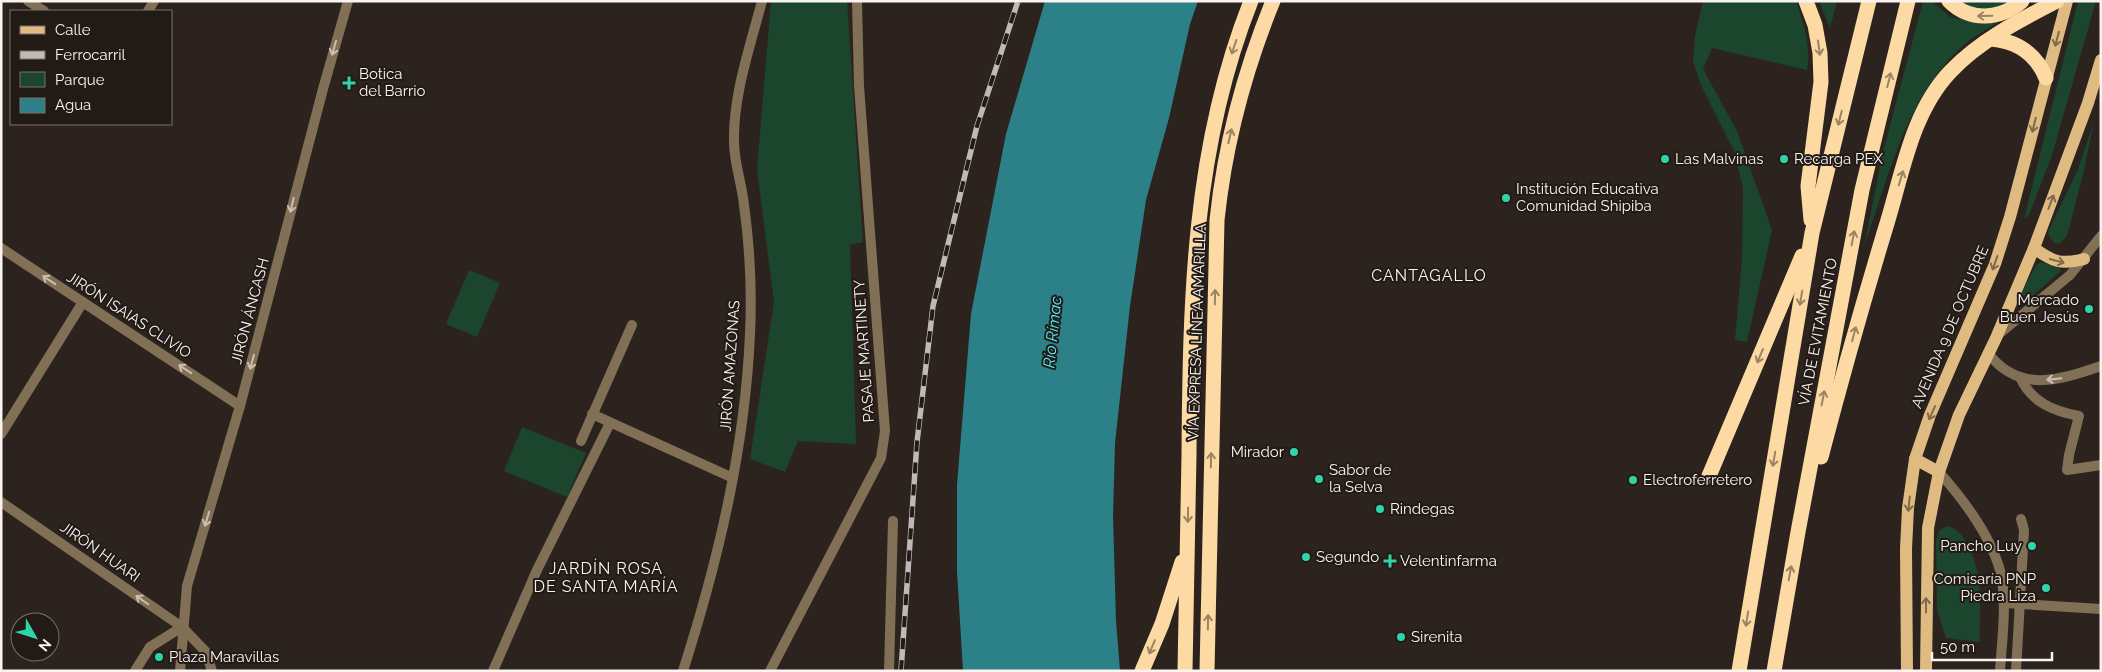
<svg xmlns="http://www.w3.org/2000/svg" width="2102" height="672" font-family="Raleway,sans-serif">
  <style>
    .green { fill: #1b462d }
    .water { fill: #2c8188 }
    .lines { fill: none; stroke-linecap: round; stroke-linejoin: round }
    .pedestrian { stroke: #817055; stroke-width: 10 }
    .minor { stroke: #817055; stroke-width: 10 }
    .tertiary { stroke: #817055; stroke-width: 10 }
    .primary { stroke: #dfbb82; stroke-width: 12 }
    .motorway { stroke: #fddaa4; stroke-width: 15 }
    .rail-casing { stroke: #c0b9b5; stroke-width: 5.5 }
    .rail { stroke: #221a15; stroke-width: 4; stroke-dasharray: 11; stroke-linecap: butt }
    .oneway { stroke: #9a8464 }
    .oneway2 { stroke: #806a4c }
    .oneway3 { stroke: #cabfb2 }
    .poi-dot { fill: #30d4aa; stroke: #221a15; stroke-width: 2 }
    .labels { text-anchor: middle; stroke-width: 4; stroke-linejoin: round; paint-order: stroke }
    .poi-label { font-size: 15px; fill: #faf3f0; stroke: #221a15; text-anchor: start }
    .street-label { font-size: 15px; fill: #faf3f0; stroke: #221a15 }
    .neighbourhood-label { font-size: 16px; letter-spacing: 1px; fill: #faf3f0; stroke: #221a15 }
    .water-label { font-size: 16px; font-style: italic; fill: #55f1ff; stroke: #221a15 }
  </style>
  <rect width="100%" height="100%" fill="#2c231e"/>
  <g class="green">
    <polygon points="771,1 847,1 863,242 850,245 856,444 798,441 785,472 750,459 774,302 757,170"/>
    <path d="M 1703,1 L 1796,1 C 1804,24 1811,45 1807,70 L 1712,48 L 1703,69 L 1737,131 L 1772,230 L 1747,342 L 1735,340 L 1742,258 L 1743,188 L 1734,151 L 1701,85 L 1693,62 L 1695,36 Z"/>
    <polygon points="1819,1 1837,1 1830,28"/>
    <path d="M 1923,1 L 1932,1 L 1950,17 L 1973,21 L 2003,19 C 1993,26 1981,32 1971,39 C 1908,88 1889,176 1864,247 L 1883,152 Z"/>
    <path d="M 1958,1 L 2011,1 C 1993,13 1977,11 1958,1 Z"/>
    <polygon points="2078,1 2096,1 2052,155 2029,215 2024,219"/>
    <polygon points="2094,121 2084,170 2067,236 2060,243 2055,243 2049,237 2048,232 2078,169"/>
    <polygon points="2041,262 2059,268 2062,270 2020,307 2016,307 2015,305 2036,265"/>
    <polygon points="469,270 500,283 477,337 446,324"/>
    <polygon points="522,427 586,453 567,497 504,471"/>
    <path d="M 1947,526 C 1965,529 1976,560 1978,576 C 1982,597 1979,620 1980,642 L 1946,638 L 1937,610 L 1936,541 L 1939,531 Z"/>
  </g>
  <polygon class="water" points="1045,1 1198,1 1190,24 1169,118 1146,200 1130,306 1115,443 1113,516 1116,621 1120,671 963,671 957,571 957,485 971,314 1006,134"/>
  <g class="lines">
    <g class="pedestrian">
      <path d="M 2020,377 C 2031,402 2053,411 2079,416 L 2069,455 L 2067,470 L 2101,465"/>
      <polyline points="1,434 83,302"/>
      <polyline points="135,671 150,647 182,627"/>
      <polyline points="889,671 893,521"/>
    </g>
    <g class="minor">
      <polyline points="28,1 44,11"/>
      <polyline points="148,11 154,1"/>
      <polyline points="1,248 240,406"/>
      <polyline points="592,414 733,478"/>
      <polyline points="581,441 632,325"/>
      <polyline points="2004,603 2101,609"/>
      <polyline points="493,671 537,570 610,423"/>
      <path d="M 683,671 C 718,561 745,449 750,334 C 752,291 750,248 744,205 C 742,184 734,163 734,142 C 733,95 750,47 762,1"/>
      <polyline points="770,671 881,458 885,431 859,86 857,1"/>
      <polyline points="2016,671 2024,530 2021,519"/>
    </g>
    <g class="tertiary">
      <polyline points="1999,334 2070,275 2101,236"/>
      <path d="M 1988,353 C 2019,394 2060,380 2101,366"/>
      <path d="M 1939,472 C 1963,499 1992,538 2001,574 C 2007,605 2002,640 2000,671"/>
      <polyline points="1,502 182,627 206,652 212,671"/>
      <polyline points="180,671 187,586 240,406 323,89 348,1"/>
    </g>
    <g class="primary">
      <path d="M 2034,248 C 2053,262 2061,265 2084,259"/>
      <polyline points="1915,459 1939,472"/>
      <polyline points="1907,671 1906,549 1908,508 1915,459 1930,415 1995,264 2010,217 2067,1"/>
      <polyline points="1926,671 1928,528 1939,472 1959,415 1996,338 2034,248 2088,103 2101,60"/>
    </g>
    <g class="motorway">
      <polyline points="1806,1 1815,25 1820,53 1821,82 1808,186 1811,220"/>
      <path d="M 1949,1 C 1970,22 2000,20 2022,1"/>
      <path d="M 1991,39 C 2017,41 2036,54 2046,78"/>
      <path d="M 1821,457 C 1842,377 1864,299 1888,220 C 1903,170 1913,111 1950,72 C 1979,41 2020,20 2057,1"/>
      <polyline points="1709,476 1802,256"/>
      <polyline points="1142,671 1162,624 1182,562"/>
      <path d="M 1185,671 C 1186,599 1188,527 1189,455 C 1190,300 1193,147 1251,1"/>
      <path d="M 1207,671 L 1217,220 C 1225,144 1244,72 1273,1"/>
      <polyline points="1739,671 1812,233 1869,1"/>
      <polyline points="1774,671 1798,532 1862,190 1908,1"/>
    </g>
    <g class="rail-casing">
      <polyline id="rail" points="901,671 917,442 933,306 977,126 1018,1"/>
    </g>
    <use href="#rail" class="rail"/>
  </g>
  <defs><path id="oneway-shaft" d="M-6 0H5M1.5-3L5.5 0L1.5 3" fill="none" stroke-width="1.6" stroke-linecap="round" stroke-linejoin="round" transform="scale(1.25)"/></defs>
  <g class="oneway">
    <use href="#oneway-shaft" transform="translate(1985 16) rotate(179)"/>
    <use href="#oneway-shaft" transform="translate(1234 47) rotate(109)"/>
    <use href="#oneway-shaft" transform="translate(1819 48) rotate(82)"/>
    <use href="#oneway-shaft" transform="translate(1889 80) rotate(-76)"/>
    <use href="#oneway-shaft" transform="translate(1840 118) rotate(104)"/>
    <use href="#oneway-shaft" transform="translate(1230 136) rotate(-77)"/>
    <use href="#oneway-shaft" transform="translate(1901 178) rotate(-73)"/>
    <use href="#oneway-shaft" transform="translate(1853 238) rotate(-79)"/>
    <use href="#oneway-shaft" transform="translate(1215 297) rotate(-89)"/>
    <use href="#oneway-shaft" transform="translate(1801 298) rotate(100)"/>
    <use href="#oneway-shaft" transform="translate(1854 334) rotate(-75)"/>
    <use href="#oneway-shaft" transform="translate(1760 356) rotate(113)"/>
    <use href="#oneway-shaft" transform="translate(1823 398) rotate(-79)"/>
    <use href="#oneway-shaft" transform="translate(1774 459) rotate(100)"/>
    <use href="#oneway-shaft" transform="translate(1211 460) rotate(-89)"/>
    <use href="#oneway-shaft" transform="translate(1188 515) rotate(91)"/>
    <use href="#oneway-shaft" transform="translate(1790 573) rotate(-80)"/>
    <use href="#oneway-shaft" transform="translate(1747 619) rotate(99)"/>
    <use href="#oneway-shaft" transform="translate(1208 622) rotate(-89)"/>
    <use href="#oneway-shaft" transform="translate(1152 647) rotate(113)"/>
  </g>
  <g class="oneway2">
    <use href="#oneway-shaft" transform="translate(2057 39) rotate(105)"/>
    <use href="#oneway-shaft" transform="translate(2034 125) rotate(104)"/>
    <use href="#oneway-shaft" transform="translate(2051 202) rotate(-69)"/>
    <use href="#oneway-shaft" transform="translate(2057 261) rotate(15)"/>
    <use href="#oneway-shaft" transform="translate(1995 263) rotate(109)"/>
    <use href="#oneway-shaft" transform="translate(1932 413) rotate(114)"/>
    <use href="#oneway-shaft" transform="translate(1909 504) rotate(96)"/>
    <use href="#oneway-shaft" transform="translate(1926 605) rotate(-90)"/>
  </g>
  <g class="oneway3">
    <use href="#oneway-shaft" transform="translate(334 48) rotate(106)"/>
    <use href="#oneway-shaft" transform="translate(292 205) rotate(104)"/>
    <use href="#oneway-shaft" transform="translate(49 280) rotate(-147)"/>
    <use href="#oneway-shaft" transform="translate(252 362) rotate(105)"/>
    <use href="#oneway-shaft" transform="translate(185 369) rotate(-147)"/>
    <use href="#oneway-shaft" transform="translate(2054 379) rotate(174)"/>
    <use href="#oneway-shaft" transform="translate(207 519) rotate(107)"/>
    <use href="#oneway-shaft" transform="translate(142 600) rotate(-145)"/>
  </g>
  <g class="poi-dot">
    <path d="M346.5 75.5h5v5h5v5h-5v5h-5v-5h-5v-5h5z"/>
    <circle cx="1665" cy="159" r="5"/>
    <circle cx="1784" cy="159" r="5"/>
    <circle cx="1506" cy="198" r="5"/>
    <circle cx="2089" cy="309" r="5"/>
    <circle cx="1294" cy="452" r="5"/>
    <circle cx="1319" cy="479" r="5"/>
    <circle cx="1633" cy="480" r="5"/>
    <circle cx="1380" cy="509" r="5"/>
    <circle cx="2032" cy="546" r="5"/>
    <circle cx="1306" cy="557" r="5"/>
    <path d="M1387.5 553.5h5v5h5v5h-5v5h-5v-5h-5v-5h5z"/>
    <circle cx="2046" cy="588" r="5"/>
    <circle cx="1401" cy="637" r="5"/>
    <circle cx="159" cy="657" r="5"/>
  </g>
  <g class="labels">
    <g class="poi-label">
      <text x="359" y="79">Botica<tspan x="359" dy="17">del Barrio</tspan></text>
      <text x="1675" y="164">Las Malvinas</text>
      <text x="1794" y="164">Recarga PEX</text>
      <text x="1516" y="194">Institución Educativa<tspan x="1516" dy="17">Comunidad Shipiba</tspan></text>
      <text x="2079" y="305" text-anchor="end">Mercado<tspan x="2079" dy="17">Buen Jesús</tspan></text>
      <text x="1284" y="457" text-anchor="end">Mirador</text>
      <text x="1329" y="475">Sabor de<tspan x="1329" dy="17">la Selva</tspan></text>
      <text x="1643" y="485">Electroferretero</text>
      <text x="1390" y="514">Rindegas</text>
      <text x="2022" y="551" text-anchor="end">Pancho Luy</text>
      <text x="1316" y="562">Segundo</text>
      <text x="1400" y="566">Velentinfarma</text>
      <text x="2036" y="584" text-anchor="end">Comisaría PNP<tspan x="2036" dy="17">Piedra Liza</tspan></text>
      <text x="1411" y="642">Sirenita</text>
      <text x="169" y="662">Plaza Maravillas</text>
    </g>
    <g class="street-label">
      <text transform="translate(250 311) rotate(-75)" y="5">JIRÓN ÁNCASH</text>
      <text transform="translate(129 315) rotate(33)" y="5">JIRÓN ISAIAS CLIVIO</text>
      <text transform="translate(1950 327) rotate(-67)" y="5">AVENIDA 9 DE OCTUBRE</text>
      <text transform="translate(1197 332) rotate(-88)" y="5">VÍA EXPRESA LÍNEA AMARILLA</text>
      <text transform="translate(1818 332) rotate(-79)" y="5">VÍA DE EVITAMIENTO</text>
      <text transform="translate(864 351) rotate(-94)" y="5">PASAJE MARTINETY</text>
      <text transform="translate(730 366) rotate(-86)" y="5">JIRÓN AMAZONAS</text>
      <text transform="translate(100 552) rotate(35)" y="5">JIRÓN HUARI</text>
    </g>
    <g class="neighbourhood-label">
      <text x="1429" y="281">CANTAGALLO</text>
      <text x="606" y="574">JARDÍN ROSA<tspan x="606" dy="18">DE SANTA MARÍA</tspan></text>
    </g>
    <g class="water-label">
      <text transform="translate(1052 332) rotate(-84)" y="6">Río Rímac</text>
    </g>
  </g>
  <rect width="2102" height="672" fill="none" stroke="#faf3f0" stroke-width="5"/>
  <rect x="10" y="10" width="162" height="115" fill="#221a15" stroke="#78716d"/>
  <rect x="20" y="26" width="25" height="8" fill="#dfbb82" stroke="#78716d"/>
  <text x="55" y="35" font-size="15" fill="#faf3f0">Calle</text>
  <rect x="20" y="51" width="25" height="8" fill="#c0b9b5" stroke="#78716d"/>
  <text x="55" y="60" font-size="15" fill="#faf3f0">Ferrocarril</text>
  <rect x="20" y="72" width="25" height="15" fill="#1b462d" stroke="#78716d"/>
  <text x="55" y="85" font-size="15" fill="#faf3f0">Parque</text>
  <rect x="20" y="98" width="25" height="15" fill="#2c8188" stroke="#78716d"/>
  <text x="55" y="110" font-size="15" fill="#faf3f0">Agua</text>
  <g transform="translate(35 637) rotate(129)"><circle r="24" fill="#221a15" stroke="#78716d"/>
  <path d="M0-4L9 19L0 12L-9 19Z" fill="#30d4aa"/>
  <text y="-8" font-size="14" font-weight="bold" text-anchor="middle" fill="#faf3f0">N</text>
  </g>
  <path d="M1932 652v8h120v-8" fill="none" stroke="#faf3f0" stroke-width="2.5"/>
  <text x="1940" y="652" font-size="15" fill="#faf3f0" stroke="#221a15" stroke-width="4" paint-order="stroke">50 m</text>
</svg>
